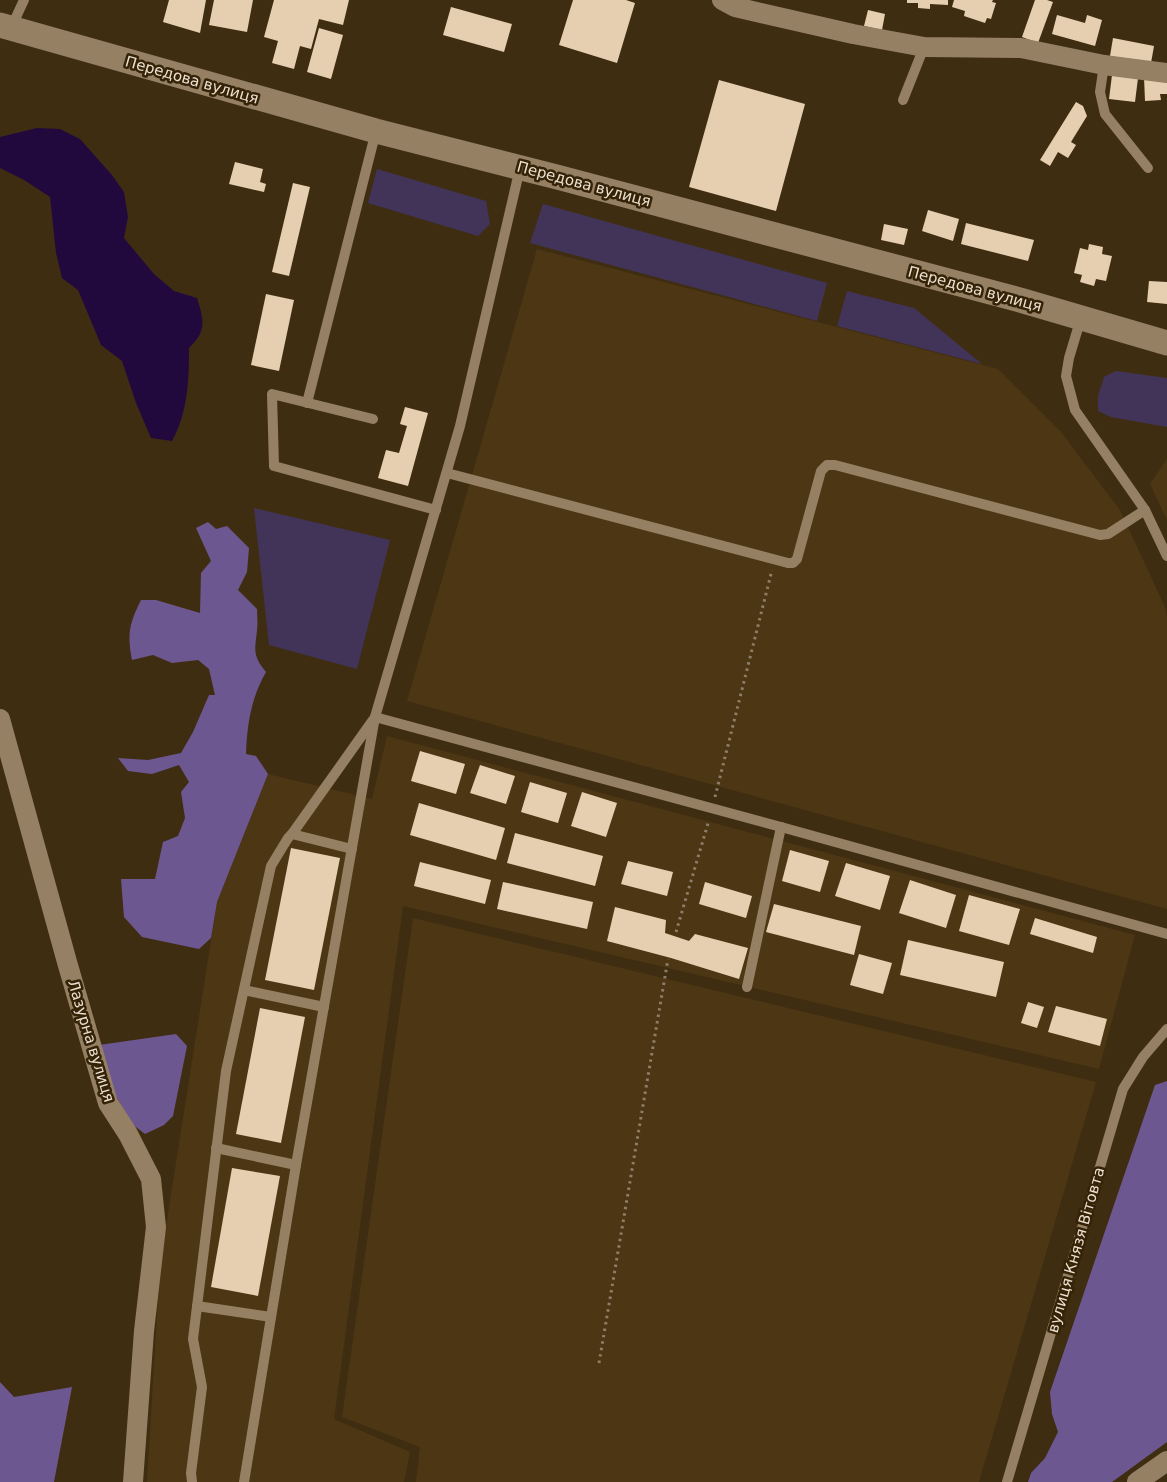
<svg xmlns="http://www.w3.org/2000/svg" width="1167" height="1482" font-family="'DejaVu Sans',sans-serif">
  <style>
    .built { fill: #4d3613 }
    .green { fill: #423459 }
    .forest { fill: #6d5790 }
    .water { fill: #22093d }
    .building { fill: #e6cfb0 }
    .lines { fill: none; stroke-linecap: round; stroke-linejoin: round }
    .path { stroke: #8d7e69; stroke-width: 3; stroke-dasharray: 2.5 4; stroke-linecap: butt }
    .service { stroke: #958063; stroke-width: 10 }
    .minor { stroke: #958063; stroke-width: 20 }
    .tertiary { stroke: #958063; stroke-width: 25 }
    .labels { text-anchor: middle; stroke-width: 5; stroke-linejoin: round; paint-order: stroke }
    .street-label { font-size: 15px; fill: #ece0d1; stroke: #352307 }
  </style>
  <rect width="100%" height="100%" fill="#3f2d12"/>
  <g class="built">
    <polygon points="537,249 998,369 1061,432 1120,510 1165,607 1167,617 1167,909 407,701"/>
    <polygon points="1167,459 1167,520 1150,484"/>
    <polygon points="387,736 1135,935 1099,1069 403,906 334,1419 410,1452 404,1482 147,1482 160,1265 217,902 268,774 372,799"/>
    <polygon points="413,918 1096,1082 979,1482 416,1482 420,1447 342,1417"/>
  </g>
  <g class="green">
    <polygon points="377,169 486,201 490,224 478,236 368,203"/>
    <polygon points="543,204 827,283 817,321 530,243"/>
    <polygon points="847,291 914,308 982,364 837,326"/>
    <polygon points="1116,371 1167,378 1167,427 1111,417 1098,411 1098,396 1104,377"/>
    <polygon points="254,508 390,540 357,669 269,645"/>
  </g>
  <g class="forest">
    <path d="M 208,522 L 216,529 L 227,526 L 249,548 L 247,572 L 238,590 L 257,609 C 257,616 258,623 257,630 C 255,650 252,655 266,672 C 251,698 247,725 246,754 L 256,756 L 268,774 L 217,902 L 211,938 L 199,949 L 142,937 L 124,917 L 121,879 L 155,879 L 163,842 L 178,836 L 185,818 L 181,792 L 189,782 L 179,765 L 152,774 L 128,771 L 118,758 L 148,760 L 181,753 L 193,732 L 209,695 L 215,695 L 209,669 L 198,660 L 172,663 L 153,655 L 132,660 C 127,634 129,624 141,600 L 156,600 L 200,613 L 201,573 L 211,561 L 196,528 Z"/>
    <polygon points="176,1034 187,1046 173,1116 164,1125 145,1134 132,1124 114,1093 99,1045"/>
    <polygon points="1167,1081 1167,1442 1112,1482 1028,1482 1031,1473 1045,1458 1058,1432 1052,1414 1050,1392 1155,1085"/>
    <polygon points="0,1382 14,1397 72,1387 54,1482 0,1482"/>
  </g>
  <path class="water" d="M 37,128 L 60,129 L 80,139 L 112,175 L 124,192 L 128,217 L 124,238 L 154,274 L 174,291 L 197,298 C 204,320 207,331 189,348 C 189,379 188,413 172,441 L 151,438 L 136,403 L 122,361 L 101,345 L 78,290 L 62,278 L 56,253 L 50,197 L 24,180 L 0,168 L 0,137 Z"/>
  <g class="building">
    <polygon points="169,0 206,0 200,33 163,22"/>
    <polygon points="214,0 253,0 247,32 209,25"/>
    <polygon points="274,0 349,0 343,25 319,19 311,49 300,46 294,69 272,63 278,41 264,37"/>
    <polygon points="573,0 626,0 635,3 617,63 559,45"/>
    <polygon points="907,0 948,0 948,5 930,4 930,9 918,8 918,3 907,3"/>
    <polygon points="954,0 993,0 992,2 996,3 991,19 987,18 985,23 964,16 965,11 952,7"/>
    <polygon points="1035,0 1047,0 1053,2 1038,43 1022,37"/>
    <polygon points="451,7 512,24 504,52 443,35"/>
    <polygon points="868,10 885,14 882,30 864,26"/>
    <polygon points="1057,15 1085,23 1087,15 1102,20 1095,46 1052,34"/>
    <polygon points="319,28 343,35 331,79 307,72"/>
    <polygon points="1113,38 1154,46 1151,63 1110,56"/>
    <polygon points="1112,75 1138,78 1135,102 1109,99"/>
    <polygon points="1167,76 1167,94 1160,94 1161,100 1145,101 1144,77"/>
    <polygon points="719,80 805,104 776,211 689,187"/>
    <polygon points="1076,102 1083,106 1087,116 1071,142 1076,145 1068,158 1058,152 1050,166 1040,160"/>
    <polygon points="235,162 263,169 260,182 266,184 264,192 229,184"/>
    <polygon points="293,183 310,187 289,276 272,272"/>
    <polygon points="928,210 959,219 953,241 922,231"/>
    <polygon points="966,223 1034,240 1028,261 961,244"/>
    <polygon points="884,224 908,229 904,245 881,240"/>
    <polygon points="1089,244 1103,247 1102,254 1112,256 1106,281 1096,279 1094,286 1080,282 1082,275 1074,273 1080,248 1088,250"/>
    <polygon points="1149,281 1167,282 1167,304 1147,302"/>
    <polygon points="266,294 294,300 279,371 251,365"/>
    <polygon points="405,407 428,413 408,486 378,478 386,450 399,453 407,426 400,424"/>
    <polygon points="420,751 465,764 456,794 411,781"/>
    <polygon points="480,765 515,776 506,804 470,793"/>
    <polygon points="530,782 567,793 558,823 521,812"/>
    <polygon points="582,792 617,803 606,837 571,826"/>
    <polygon points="419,803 505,828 496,860 410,835"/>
    <polygon points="515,833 603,856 595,886 507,863"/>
    <polygon points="291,848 340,858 314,990 265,980"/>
    <polygon points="790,850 829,861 820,892 782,881"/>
    <polygon points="628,861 673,872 667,896 621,884"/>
    <polygon points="420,862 491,880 485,904 414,886"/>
    <polygon points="846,863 890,876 880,910 835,896"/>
    <polygon points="910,880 956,895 946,928 899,913"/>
    <polygon points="503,882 593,902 587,929 497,909"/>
    <polygon points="705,882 752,896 746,918 699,904"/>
    <polygon points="969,895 1020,909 1009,945 959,931"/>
    <polygon points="774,904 861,926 854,955 766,932"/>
    <polygon points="615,907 666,920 665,933 689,941 695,934 748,948 739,979 671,958 607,941"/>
    <polygon points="1035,918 1097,937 1093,953 1030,934"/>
    <polygon points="908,940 1004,962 996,997 900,975"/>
    <polygon points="859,954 892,963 883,994 850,985"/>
    <polygon points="1028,1002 1044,1007 1037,1028 1021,1023"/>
    <polygon points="1056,1006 1107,1019 1100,1046 1048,1032"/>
    <polygon points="260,1008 305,1017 281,1143 236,1134"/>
    <polygon points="232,1168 280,1176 258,1296 211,1287"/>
  </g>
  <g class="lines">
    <g class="path">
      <polyline points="715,797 772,570"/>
      <polyline points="676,932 709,820"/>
      <polyline points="599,1363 668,959"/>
    </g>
    <g class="service">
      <polyline points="11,28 24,0"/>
      <polyline points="1104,65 1100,92 1105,114 1148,168"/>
      <polyline points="903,100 924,47"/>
      <polyline points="1081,318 1069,358 1066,376 1075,410 1145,510 1167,556"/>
      <polyline points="307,403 376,131"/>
      <polyline points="373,419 272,394 274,466 436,510"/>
      <polyline points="447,473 788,563 793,563 797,559 821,471 827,465 835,465 1100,535 1108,534 1145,510"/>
      <polyline points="375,717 781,827 1167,934"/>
      <polyline points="292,834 373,720"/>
      <polyline points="747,987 781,827"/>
      <polyline points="244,990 324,1007"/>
      <polyline points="216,1148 296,1165"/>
      <polyline points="197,1306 271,1317"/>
      <polyline points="192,1482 191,1473 202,1387 193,1339 226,1071 271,866 288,838 292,834 352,849"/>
      <polyline points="244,1482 296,1165 375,717 460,426 520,168"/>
      <polyline points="1007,1482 1123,1089 1143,1057 1167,1029"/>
    </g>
    <g class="minor">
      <polyline points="722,0 735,7 853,34 924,47 1021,48 1104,65 1167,73"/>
      <polyline points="0,719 67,962 108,1103 128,1134 151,1179 156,1227 144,1331 133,1482"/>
      <polyline points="1137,1482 1167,1461"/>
    </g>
    <polyline class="tertiary" points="0,25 376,131 557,177 1020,300 1167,343"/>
  </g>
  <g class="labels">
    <g class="street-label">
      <text transform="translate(192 80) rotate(16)" y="5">Передова вулиця</text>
      <text transform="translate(584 184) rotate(15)" y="5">Передова вулиця</text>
      <text transform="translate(975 289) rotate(15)" y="5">Передова вулиця</text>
      <text transform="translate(91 1041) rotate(73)" y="5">Лазурна вулиця</text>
      <text transform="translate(1076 1250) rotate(-74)" y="5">вулиця Князя Вітовта</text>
    </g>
  </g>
</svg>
